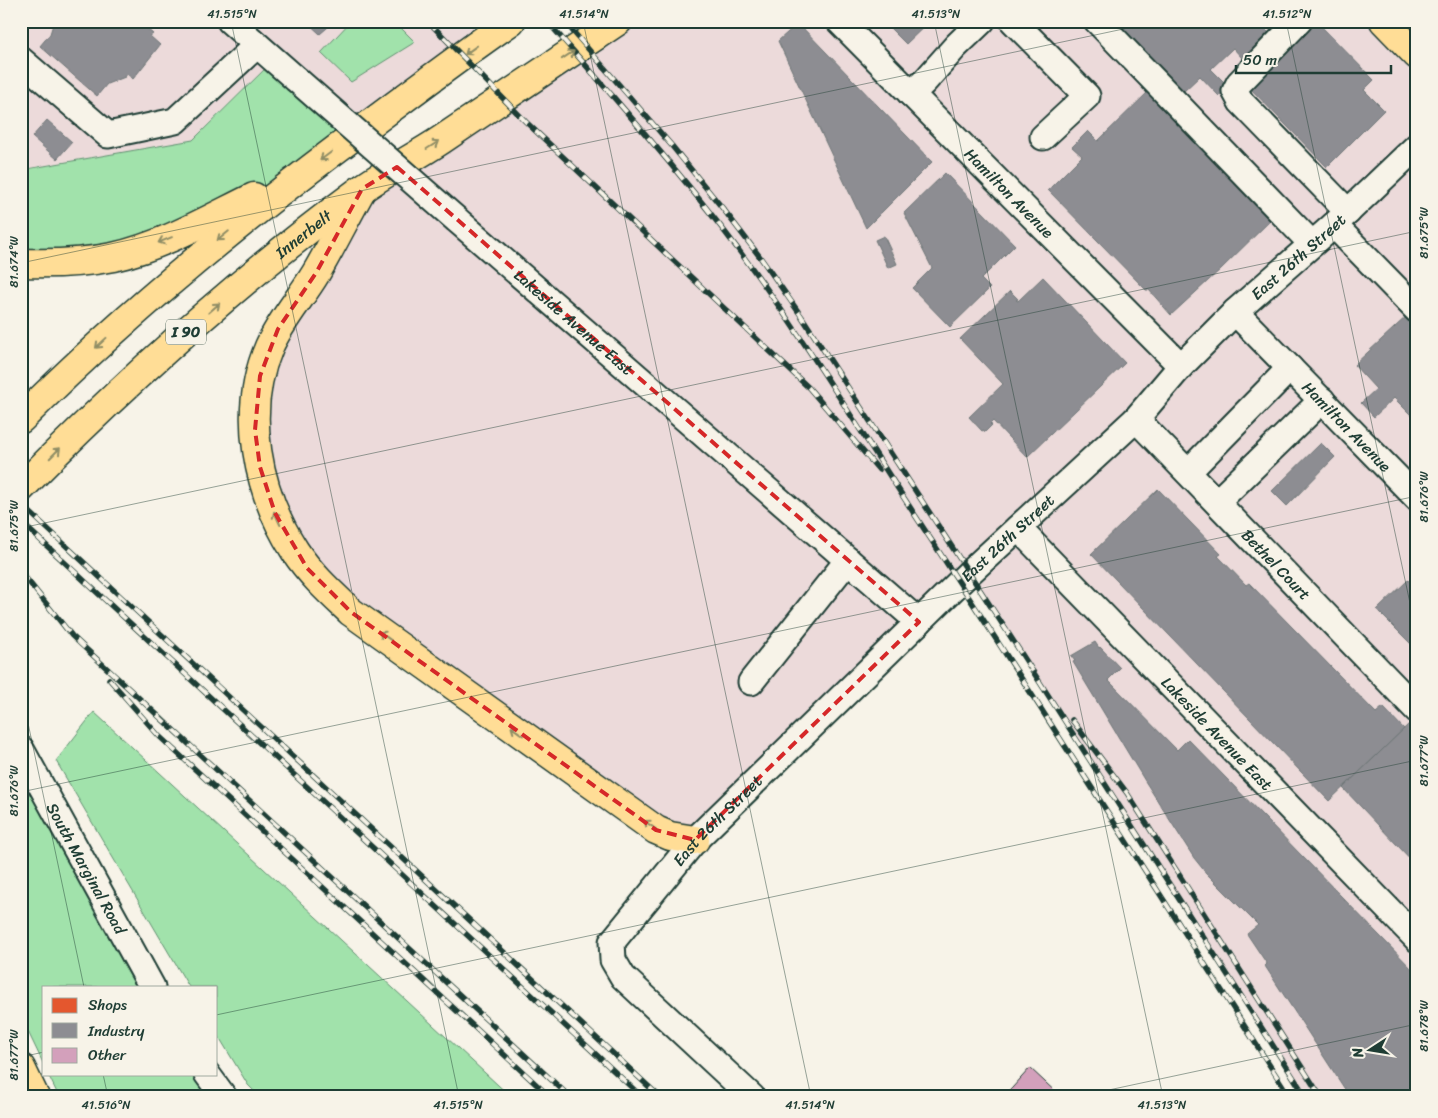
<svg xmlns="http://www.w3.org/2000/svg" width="1438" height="1118" font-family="Sriracha,sans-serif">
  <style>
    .built { fill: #ecdada }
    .green { fill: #a1e2ab; stroke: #609070 }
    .shops { fill: #e4572e; stroke: #a94f30 }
    .industry { fill: #8d8d92; stroke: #6c7576 }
    .building { fill: #d3a0bb; stroke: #1f3d34 }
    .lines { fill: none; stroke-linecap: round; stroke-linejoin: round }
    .minor-casing { stroke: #1f3d34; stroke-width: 29 }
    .major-casing { stroke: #1f3d34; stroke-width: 31 }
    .highway-casing { stroke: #1f3d34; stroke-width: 31 }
    .minor { stroke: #f7f3e8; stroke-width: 25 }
    .major { stroke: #ffdd96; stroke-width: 28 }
    .highway { stroke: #ffdd96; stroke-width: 28 }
    .rail-casing { stroke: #1f3d34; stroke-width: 5.5 }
    .rail { stroke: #f7f3e8; stroke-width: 4; stroke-dasharray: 11; stroke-linecap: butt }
    .minor-bridge-casing { stroke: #1f3d34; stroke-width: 29; stroke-linecap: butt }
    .minor-bridge { stroke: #f7f3e8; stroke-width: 25 }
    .oneway { stroke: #8f8d65 }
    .marked { fill: none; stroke: #d62828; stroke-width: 4; stroke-dasharray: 10 6; stroke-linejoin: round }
    .ticks { fill: none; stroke: #1f3d34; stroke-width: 1; stroke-opacity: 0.45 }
    .labels { text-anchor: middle; stroke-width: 5; stroke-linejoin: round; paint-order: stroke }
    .shield { fill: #f7f3e8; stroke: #60746a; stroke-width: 1 }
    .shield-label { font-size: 15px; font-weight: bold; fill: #1f3d34 }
    .street-label { font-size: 16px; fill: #1f3d34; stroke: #f7f3e8 }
    .neatline { fill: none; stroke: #1f3d34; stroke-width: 2 }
    .ticks-label { font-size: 12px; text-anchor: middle; fill: #1f3d34 }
  </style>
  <rect width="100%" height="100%" fill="#f7f3e8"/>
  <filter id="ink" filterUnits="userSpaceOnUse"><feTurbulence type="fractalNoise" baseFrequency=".02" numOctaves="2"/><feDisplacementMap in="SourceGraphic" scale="10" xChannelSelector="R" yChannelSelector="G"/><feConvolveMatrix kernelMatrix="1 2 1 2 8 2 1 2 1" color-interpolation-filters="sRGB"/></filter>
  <g filter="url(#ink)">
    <g class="built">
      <polygon points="21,21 511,21 353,129 274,60 193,140 21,170"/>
      <polygon points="618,21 1417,21 1417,1097 1306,1097 969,574 695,840 351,612 294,551 255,405 362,189"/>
    </g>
    <g class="green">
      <polygon points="351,21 394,21 415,42 351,82 321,53"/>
      <polygon points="274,60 353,129 303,173 170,238 21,263 21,170 193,140"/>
      <polygon points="94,712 511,1097 260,1097 248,1085 216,1032 216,987 189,987 56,761"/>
      <polygon points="21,777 139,987 44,987 44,1065 21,1017"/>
      <polygon points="48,1074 192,1074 210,1097 59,1097"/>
    </g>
    <polygon class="shops" points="1417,209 1417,226 1409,217"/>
    <g class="industry">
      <polygon points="54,21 138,21 153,34 150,36 160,45 133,79 127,74 125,77 107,84 97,96 40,46 50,34"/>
      <polygon points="306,21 335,21 320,34"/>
      <polygon points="883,21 930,21 906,44"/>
      <polygon points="1114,21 1261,21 1259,23 1272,36 1262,45 1260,43 1243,59 1233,48 1211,69 1229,87 1219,96 1200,76 1183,92"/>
      <polygon points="1312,21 1316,21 1374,80 1364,90 1384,110 1327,167 1247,85"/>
      <polygon points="798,23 932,162 866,228 778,41"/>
      <polygon points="1153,87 1276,215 1221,269 1171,315 1149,290 1146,290 1048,190 1082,156 1072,147 1088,131 1098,141"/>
      <polygon points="47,120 72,142 57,159 32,137"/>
      <polygon points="945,173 1015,245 981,279 990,288 950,327 912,288 932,268 904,213"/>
      <polygon points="884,236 897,264 888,268 875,240"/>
      <polygon points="1043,277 1125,363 1027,457 993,421 990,424 992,425 985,432 984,430 982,431 969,417 1003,384 960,339 1010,291 1018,299 1016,300 1018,301"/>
      <polygon points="1408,315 1417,324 1417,421 1394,398 1374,417 1361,403 1376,389 1354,365"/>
      <polygon points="1321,443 1335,457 1287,506 1272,491"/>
      <polygon points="1158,489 1221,554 1218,556 1246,585 1249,583 1376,713 1383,707 1404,729 1329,801 1091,554"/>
      <polygon points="1408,580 1417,589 1417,650 1377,610"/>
      <polygon points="1095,642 1099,648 1100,647 1120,668 1108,680 1177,750 1188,739 1417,974 1417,1097 1350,1097 1265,966 1267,964 1247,934 1258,925 1206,873 1194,858 1145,781 1073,662 1075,661 1071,656"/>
      <polygon points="1411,722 1417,728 1417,866 1343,788"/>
    </g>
    <polygon class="building" points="1030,1068 1061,1097 1004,1097"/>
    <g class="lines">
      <g class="minor-casing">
        <g id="minor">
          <polyline points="230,21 296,79"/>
          <path id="s1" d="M 839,21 L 1181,366"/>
          <polyline points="1013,21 1087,96 1043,137"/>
          <polyline points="1097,21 1312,244"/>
          <polyline points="1299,21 1239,83 1235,91 1241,102 1348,212"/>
          <polyline points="21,60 108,135 175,121 257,45"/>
          <polyline points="911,94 925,81 956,46 982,21"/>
          <path id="s2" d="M 457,220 L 919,622"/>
          <polyline points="1334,225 1417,310"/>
          <path id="s3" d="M 1235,312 L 1417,498"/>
          <path id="s4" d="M 1136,419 L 1417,710"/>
          <polyline points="1188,472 1290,368"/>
          <polyline points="1217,502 1322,400"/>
          <path id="s5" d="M 1018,528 L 1417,939"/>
          <polyline points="751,682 848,560"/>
          <path id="s6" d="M 21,749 L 152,987"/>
          <polyline points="207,1074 224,1097"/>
          <path id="s7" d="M 752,1097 L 623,977 L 613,960 L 612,942 L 695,840 L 969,573 L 1136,419 L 1181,366 L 1235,312 L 1334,225 L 1417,146"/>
        </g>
      </g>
      <g class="major-casing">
        <polyline id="major" points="1384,21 1417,55"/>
      </g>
      <g class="highway-casing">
        <g id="highway">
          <path d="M 362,189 C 346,217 332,246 316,273 C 301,298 281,320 269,347 C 241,412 257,492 295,551 C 310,574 331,593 351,612 L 656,830 L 670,836 L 695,840"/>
          <path d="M 21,263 C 52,264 83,263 113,257 C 163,246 209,219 254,197"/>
          <path d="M 21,419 C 129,311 247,215 370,124 C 417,89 463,54 511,21"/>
          <path id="s8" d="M 21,488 C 127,381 239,280 359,191 C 385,172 414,158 441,140 C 500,101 559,61 618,21"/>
          <polyline points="21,1068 35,1097"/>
        </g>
      </g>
      <use href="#minor" class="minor"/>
      <use href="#major" class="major"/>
      <use href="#highway" class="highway"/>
      <g class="rail-casing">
        <g id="rail">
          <polyline points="428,21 526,122 809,388 879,470"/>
          <path d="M 547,21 C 608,91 669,159 725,232 C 801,331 865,440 934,544 C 1054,727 1171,912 1290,1097"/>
          <polyline points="564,21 672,146 724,210 760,257 802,317 1014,642 1306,1097"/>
          <polyline points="21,504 660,1097"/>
          <polyline points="21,522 642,1097"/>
          <polyline points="21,572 72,636 570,1097"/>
          <polyline points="109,679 159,736 550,1097"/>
          <polyline points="1072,720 1127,793 1321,1097"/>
        </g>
      </g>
      <use href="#rail" class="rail"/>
      <g class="minor-bridge-casing">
        <polyline id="minor-bridge" points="296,79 457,220"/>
      </g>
      <use href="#minor-bridge" class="minor-bridge"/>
    </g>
    <defs><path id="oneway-shaft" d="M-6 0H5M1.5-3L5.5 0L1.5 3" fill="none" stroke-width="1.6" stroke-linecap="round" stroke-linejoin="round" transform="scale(1.25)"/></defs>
    <g class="oneway">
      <use href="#oneway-shaft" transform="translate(471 50) rotate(144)"/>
      <use href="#oneway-shaft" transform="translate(568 55) rotate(-34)"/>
      <use href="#oneway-shaft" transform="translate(433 145) rotate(-32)"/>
      <use href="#oneway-shaft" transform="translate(326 156) rotate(143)"/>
      <use href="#oneway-shaft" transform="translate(223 236) rotate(141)"/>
      <use href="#oneway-shaft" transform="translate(165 240) rotate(158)"/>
      <use href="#oneway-shaft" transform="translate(214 308) rotate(-41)"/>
      <use href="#oneway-shaft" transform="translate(101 343) rotate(137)"/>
      <use href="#oneway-shaft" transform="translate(55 453) rotate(-45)"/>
      <use href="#oneway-shaft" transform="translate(277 518) rotate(-115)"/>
      <use href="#oneway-shaft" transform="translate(385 636) rotate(-144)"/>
      <use href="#oneway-shaft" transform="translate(517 731) rotate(-144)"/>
      <use href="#oneway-shaft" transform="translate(650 825) rotate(-145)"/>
    </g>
  </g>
  <path class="marked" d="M 397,167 L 919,622 L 695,840 L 656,830 L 351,612 L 307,568 L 275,513 L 260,467 L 255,430 L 260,376 L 278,329 L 316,273 L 362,189 Z"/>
  <path class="ticks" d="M 231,21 L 459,1097M 583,21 L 811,1097M 934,21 L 1163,1097M 1286,21 L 1417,636M 21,263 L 1161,21M 21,528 L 1417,231M 21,690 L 84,987M 21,792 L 1417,496M 216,1015 L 1417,760M 21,1057 L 44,1052M 103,1074 L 108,1097M 1076,1097 L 1417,1024"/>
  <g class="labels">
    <rect class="shield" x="166" y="319.5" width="40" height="25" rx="4"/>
    <g class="shield-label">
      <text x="186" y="337">I 90</text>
    </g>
    <g class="street-label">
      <text dy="6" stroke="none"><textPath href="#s1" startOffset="242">Hamilton Avenue</textPath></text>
      <text dy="6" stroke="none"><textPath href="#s8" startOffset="380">Innerbelt</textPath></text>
      <text dy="6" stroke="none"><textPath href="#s7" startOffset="1185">East 26th Street</textPath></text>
      <text dy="6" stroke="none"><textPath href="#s2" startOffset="155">Lakeside Avenue East</textPath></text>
      <text dy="6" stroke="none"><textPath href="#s3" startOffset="160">Hamilton Avenue</textPath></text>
      <text dy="6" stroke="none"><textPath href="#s7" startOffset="780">East 26th Street</textPath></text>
      <text dy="6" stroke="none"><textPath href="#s4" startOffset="202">Bethel Court</textPath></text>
      <text dy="6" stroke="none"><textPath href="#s5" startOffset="286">Lakeside Avenue East</textPath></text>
      <text dy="6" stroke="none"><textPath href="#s7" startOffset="375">East 26th Street</textPath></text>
      <text dy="6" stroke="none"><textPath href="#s6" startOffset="136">South Marginal Road</textPath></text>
    </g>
  </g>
  <rect width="1438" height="1118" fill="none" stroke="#f7f3e8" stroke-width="55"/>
  <rect x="42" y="986" width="175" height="90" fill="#f7f3e8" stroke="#a1aaa0"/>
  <rect x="52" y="998" width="25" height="15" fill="#e4572e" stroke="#a1aaa0"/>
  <text x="88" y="1010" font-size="15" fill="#1f3d34">Shops</text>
  <rect x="52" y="1023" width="25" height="15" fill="#8d8d92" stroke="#a1aaa0"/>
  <text x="88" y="1036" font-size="15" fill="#1f3d34">Industry</text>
  <rect x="52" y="1048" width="25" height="15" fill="#d3a0bb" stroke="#a1aaa0"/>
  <text x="88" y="1060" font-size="15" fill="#1f3d34">Other</text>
  <g transform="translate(1370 1050) rotate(258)" stroke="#f7f3e8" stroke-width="4" paint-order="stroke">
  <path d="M0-4L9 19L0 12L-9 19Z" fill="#1f3d34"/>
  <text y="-8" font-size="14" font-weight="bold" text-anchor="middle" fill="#1f3d34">N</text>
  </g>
  <path d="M1236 65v8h155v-8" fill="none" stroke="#1f3d34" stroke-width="2.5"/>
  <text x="1243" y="65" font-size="15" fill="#1f3d34" stroke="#f7f3e8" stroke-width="4" paint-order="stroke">50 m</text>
  <rect x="28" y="28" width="1382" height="1062" class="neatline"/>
  <g class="ticks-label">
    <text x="232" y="18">41.515°N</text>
    <text x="584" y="18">41.514°N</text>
    <text x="936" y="18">41.513°N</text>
    <text x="1287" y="18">41.512°N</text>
    <text transform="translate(1424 233) rotate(-90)" y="4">81.675°W</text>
    <text transform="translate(14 262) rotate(-90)" y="4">81.674°W</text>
    <text transform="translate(1424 497) rotate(-90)" y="4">81.676°W</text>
    <text transform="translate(14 526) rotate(-90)" y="4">81.675°W</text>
    <text transform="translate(1424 761) rotate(-90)" y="4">81.677°W</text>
    <text transform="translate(14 791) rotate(-90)" y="4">81.676°W</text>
    <text transform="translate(1424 1026) rotate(-90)" y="4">81.678°W</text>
    <text transform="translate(14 1055) rotate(-90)" y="4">81.677°W</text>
    <text x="106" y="1109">41.516°N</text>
    <text x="458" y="1109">41.515°N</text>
    <text x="810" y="1109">41.514°N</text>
    <text x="1162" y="1109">41.513°N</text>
  </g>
</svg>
